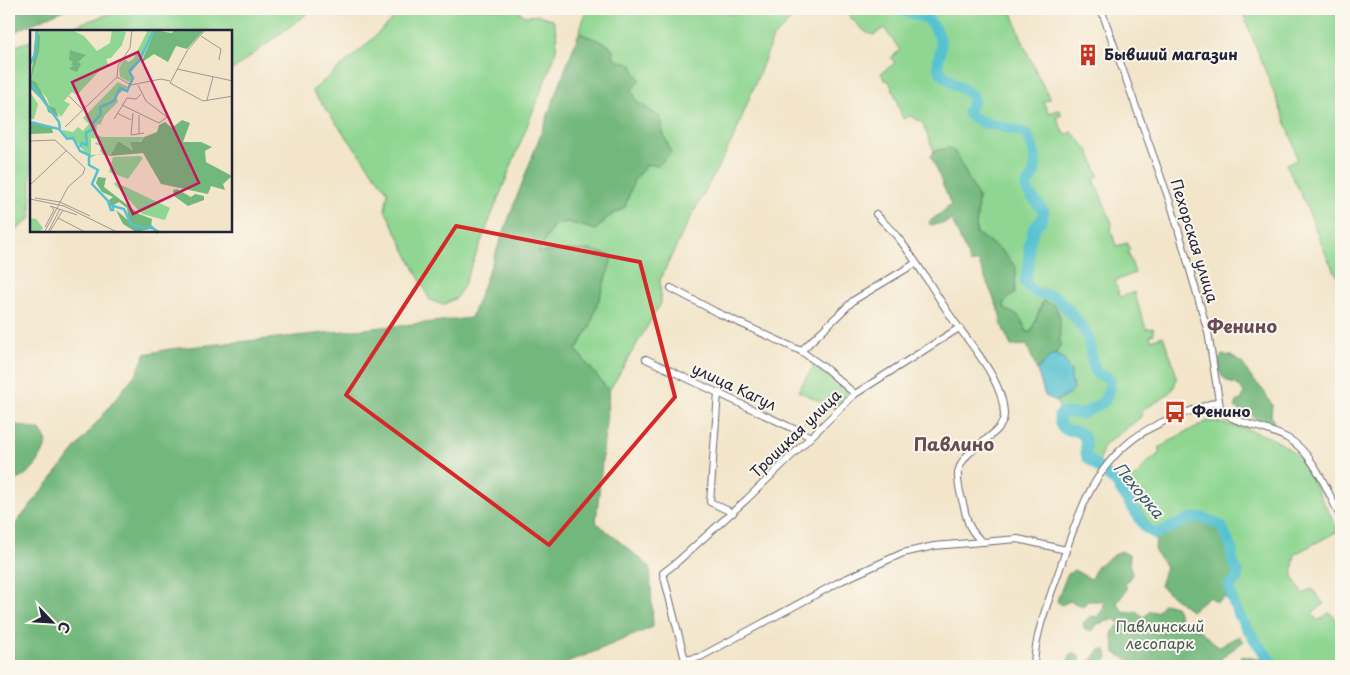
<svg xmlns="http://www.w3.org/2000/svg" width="1350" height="675" font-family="'Playpen Sans',sans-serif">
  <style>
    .green { fill: #8ed691; stroke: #587c66 }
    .forest { fill: #72b77b; stroke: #4a6c5b }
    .water { fill: #56c2d1; stroke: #3c7286 }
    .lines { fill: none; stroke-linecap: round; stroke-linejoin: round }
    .river { stroke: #56c2d1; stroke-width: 11 }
    .street-casing { stroke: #6b666d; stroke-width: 8 }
    .street { stroke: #fff; stroke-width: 6 }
    .marked { fill: none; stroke: #d62828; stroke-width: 4; stroke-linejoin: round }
    .labels { text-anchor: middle; stroke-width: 4; stroke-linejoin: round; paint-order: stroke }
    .poi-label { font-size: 15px; font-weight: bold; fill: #22223b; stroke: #fbf7ec; text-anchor: start }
    .street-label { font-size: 15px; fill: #22223b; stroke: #fbf7ec }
    .park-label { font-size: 15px; fill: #425855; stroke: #fbf7ec }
    .water-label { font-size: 16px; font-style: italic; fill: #345a70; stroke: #fbf7ec }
    .quarter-label { font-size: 18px; font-weight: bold; fill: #674b55; stroke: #fbf7ec }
    .inset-river { fill: none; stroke: #56c2d1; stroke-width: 2.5 }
    .inset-road { fill: none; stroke: #9f9791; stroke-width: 1 }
    .view { fill: #c2185b; fill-opacity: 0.15; stroke: #c2185b; stroke-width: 2.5 }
    .inset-edge { fill: none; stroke: #22223b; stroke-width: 2.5 }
  </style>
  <rect width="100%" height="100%" fill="#fbf7ec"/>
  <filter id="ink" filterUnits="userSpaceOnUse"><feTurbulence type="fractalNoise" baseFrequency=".02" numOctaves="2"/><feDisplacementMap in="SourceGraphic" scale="10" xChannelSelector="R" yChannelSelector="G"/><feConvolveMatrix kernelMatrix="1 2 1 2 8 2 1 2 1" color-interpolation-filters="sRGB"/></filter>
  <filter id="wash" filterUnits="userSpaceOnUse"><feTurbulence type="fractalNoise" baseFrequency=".0096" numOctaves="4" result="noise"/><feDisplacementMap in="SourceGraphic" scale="20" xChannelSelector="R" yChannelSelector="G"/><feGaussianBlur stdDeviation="1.12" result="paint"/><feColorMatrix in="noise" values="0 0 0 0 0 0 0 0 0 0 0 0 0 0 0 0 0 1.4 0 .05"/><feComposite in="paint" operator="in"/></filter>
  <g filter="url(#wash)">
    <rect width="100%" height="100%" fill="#f2e5ca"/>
    <g class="green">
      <polygon points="124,9 313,9 231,71 231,31 59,31"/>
      <path d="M 403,9 L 515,9 L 525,16 L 539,15 L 553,20 C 558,35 558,46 553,61 L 463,287 L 456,298 L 443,305 L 430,300 L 385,210 L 388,192 L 312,91 L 365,46 Z"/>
      <path d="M 587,9 L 715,9 C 732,20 747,10 765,9 C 777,8 790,9 802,9 L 773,38 L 734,137 L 683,232 L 660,280 L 661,303 L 609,391 L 576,350 L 590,327 L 592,250 L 569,250 L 538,253 L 553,226 L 568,222 L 596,230 L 607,218 L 625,207 L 634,180 L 646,165 L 671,153 L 663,132 L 661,118 L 636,101 L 632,90 L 614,59 L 612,48 L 605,43 L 579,33 Z"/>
      <path d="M 840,9 L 1011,9 C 1021,40 1034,69 1050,99 L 1043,102 L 1049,113 L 1059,110 L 1062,115 L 1057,117 L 1062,130 L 1066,135 L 1072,132 L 1089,151 L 1099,176 L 1094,179 L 1112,223 L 1111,230 L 1116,246 L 1127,243 L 1130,250 L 1128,252 L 1135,273 L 1115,281 L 1120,297 L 1134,292 L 1146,329 L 1153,328 L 1154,334 L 1150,335 L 1151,340 L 1163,336 C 1177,377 1190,387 1143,409 L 1141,417 L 1103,446 L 1100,460 L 1098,463 L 1090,455 L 1091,446 L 1083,431 L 1074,428 L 1067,428 L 1063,424 L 1062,413 L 1056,401 L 1070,394 L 1073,389 C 1070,375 1070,360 1055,354 L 1060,346 L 1043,302 L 1031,332 L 1026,332 L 1020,317 L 1005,310 L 1004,302 L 1002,251 L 976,233 L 978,197 L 949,148 L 934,151 L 922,122 L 910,116 L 903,119 L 897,103 L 898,102 L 889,81 L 885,80 L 881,73 L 895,63 L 891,58 L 900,50 L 884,28 L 874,35 C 858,32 855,17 840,9 Z"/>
      <polygon points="1236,9 1341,9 1341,283 1327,257 1303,198 1286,164 1297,160 1293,141 1243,14 1238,15"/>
      <polygon points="31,41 31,218 9,236 9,48"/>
      <path d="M 815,364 L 824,370 L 847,390 C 849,398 842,403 837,409 L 798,391 Z"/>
      <path d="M 1208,421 C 1236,425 1278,435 1297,456 C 1305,465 1310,476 1315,486 C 1323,501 1331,516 1338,531 L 1295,554 C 1291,576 1291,576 1303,594 L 1312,589 L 1324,604 L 1312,613 L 1318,621 L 1330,612 L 1341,625 L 1341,666 L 1266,666 L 1225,597 L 1227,585 L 1234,580 L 1238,572 L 1232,560 L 1232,549 L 1192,518 L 1156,534 L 1123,481 L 1137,476 L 1146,464 L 1161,452 L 1159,448 L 1178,436 Z"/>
    </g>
    <g class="forest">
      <polygon points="9,9 66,9 9,34"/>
      <polygon points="579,33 605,43 612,48 614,59 631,64 640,80 632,90 636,101 661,118 663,132 671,153 659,165 646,165 634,180 625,207 607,218 596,230 568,222 553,226 538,252 592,250 613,256 590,327 576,350 609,391 596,522 650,567 653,627 567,663 568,666 9,666 9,532 138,371 145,354 170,349 471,318"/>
      <polygon points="949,148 955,152 978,197 976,233 1002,251 1016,267 1015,293 1004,302 1005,309 1020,317 1027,332 1031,332 1043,301 1055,305 1060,317 1060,346 1055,354 1048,358 1037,370 1027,345 1011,346 1001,324 1001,316 978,261 971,264 952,220 944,223 930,225 929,222 951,205 931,156 934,151"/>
      <path d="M 1222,355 L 1231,356 L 1243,364 L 1250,376 L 1263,390 L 1272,405 L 1271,416 L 1274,423 L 1272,425 C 1267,423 1260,422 1256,419 C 1250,414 1248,409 1238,410 L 1235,407 L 1237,402 L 1242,399 L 1244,392 L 1236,384 C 1222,383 1214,366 1222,355 Z"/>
      <path d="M 9,423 L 40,430 L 47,442 C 38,467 31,472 9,485 Z"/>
      <polygon points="1192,518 1204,518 1221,526 1232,549 1232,560 1238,572 1237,580 1234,580 1227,585 1225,597 1217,602 1208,597 1191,611 1160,586 1166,567 1155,552 1156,534"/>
      <polygon points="1121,551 1129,555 1132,575 1125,583 1127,589 1117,603 1124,613 1136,611 1144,617 1150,611 1157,612 1164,603 1176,606 1181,622 1202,632 1218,647 1239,636 1244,641 1221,658 1225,666 1171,666 1170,662 1164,659 1157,661 1157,666 1142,666 1115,653 1112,633 1120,624 1115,619 1097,624 1093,631 1085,630 1083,623 1091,616 1097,617 1104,608 1103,601 1088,601 1083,606 1070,601 1061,605 1057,601 1067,575 1074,570 1091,579 1097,566"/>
      <polygon points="1099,650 1106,650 1108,657 1103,666 1066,666 1071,653 1080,656 1081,665 1088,666"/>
      <polygon points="1241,656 1263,660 1266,666 1235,666"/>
    </g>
    <path class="water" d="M 1055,354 L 1063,358 L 1068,367 L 1071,370 C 1070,392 1081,389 1056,401 L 1045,396 L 1037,370 L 1048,358 Z"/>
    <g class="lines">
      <path class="river" d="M 901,9 L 903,11 L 927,18 C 933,26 941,35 941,45 C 941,53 936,62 939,69 C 945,83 967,87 974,99 L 968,112 L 969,115 L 982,122 L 1023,132 C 1033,140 1039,163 1033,175 C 1030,181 1027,182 1026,189 L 1044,212 L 1041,221 L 1034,228 L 1029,244 L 1029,263 L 1025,282 C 1038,301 1043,289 1058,299 C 1062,302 1086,331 1087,336 C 1092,348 1090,362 1097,374 L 1107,377 L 1110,380 L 1110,387 L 1104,402 L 1082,414 L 1062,413 L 1059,416 C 1060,440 1075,423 1084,437 C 1088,444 1084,450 1087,457 L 1115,482 L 1146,528 L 1156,534 L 1192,518 L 1204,518 L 1214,522 L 1221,526 L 1232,549 L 1232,560 L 1238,572 L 1237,580 L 1230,585 C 1228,607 1261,650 1276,666"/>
    </g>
  </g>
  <g filter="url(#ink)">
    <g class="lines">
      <g class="street-casing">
        <g id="street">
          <path d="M 1101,9 L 1172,208 L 1208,332 L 1220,407 L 1226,414 L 1232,418 C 1250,426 1270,429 1287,438 C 1313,451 1328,493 1341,518"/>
          <path d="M 876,214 C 883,222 892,230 899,239 C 919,264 934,292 952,318 C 970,344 1004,381 1004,415 C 1003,438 963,445 958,473 C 957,484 961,496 964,507 C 967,522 970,532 983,542"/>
          <polyline points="671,288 716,312 801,351 825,368 855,394"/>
          <polyline points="959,328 855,394 747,499 676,563 663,573 685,660 700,657 841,581 903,553 934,546 1018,539 1066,550"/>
          <polyline points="801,351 854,300 916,263"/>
          <polyline points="646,359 811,437"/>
          <polyline points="718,393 710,502 733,513"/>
          <path d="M 1034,666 C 1035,634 1047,605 1058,574 C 1074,528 1087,478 1126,445 C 1151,422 1187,413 1218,401"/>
        </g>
      </g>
      <use href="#street" class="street"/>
    </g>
  </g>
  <path class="marked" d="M 456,226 L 640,262 L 675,397 L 549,545 L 346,395 Z"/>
  <defs>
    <g id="building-bare" transform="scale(1.725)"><path d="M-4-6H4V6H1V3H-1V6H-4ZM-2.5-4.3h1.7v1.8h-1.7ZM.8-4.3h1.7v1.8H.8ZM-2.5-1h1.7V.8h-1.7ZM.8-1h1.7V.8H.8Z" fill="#c8321e" stroke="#fbf7ec" stroke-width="2.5" paint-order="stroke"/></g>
    <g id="bus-bare" transform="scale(1.725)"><path d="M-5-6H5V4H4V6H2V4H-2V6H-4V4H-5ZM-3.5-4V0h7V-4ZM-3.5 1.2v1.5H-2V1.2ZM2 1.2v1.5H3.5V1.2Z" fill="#c8321e" stroke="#fbf7ec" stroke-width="2.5" paint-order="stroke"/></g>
  </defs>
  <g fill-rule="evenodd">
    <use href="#building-bare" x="1088" y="55"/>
    <use href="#bus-bare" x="1175" y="412"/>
  </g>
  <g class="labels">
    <g class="poi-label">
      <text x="1104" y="60">Бывший магазин</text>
      <text x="1192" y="417">Фенино</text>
    </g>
    <g class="street-label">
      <text transform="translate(1194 241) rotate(73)" y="5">Пехорская улица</text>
      <text transform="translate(734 387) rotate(25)" y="5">улица Кагул</text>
      <text transform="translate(796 434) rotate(-44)" y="5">Троицкая улица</text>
    </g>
    <g class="park-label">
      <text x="1160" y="632">Павлинский<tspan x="1160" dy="17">лесопарк</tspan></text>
    </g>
    <g class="water-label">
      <text transform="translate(1139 490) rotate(50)" y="6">Пехорка</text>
    </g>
    <g class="quarter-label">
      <text x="1242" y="333">Фенино</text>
      <text x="954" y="451">Павлино</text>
    </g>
  </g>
  <g transform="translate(30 30)">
    <rect width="202" height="202" fill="#f2e5ca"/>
    <path d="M 8,0 L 42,0 L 54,6 L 67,21 L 80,13 L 82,0 L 96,2 L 92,15 L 81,28 L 76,29 L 79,37 L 74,36 L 47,65 L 42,62 L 34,71 L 40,74 L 31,87 L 24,78 L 20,78 L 17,68 L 1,50 L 9,22 ZM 114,0 L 125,0 L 113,27 L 100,44 L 103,47 L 99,52 L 90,47 L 89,38 L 94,29 L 99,32 L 104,28 L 117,2 ZM 88,52 L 98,57 L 86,66 L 88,72 L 75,85 L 70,95 L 67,94 L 66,104 L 72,107 L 114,107 L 104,120 L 88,111 L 80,126 L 68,124 L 60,128 L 43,108 L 37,109 L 32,100 L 43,102 L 48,97 L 53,101 L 59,94 L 53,88 ZM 61,108 L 70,109 L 72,114 L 66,112 L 65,114 L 71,116 L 70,121 L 73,124 L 61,125 ZM 0,62 L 8,74 L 4,89 L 0,89 ZM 83,127 L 110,126 L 113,128 L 98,149 L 79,142 ZM 85,152 L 140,178 L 135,190 L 112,184 L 84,154 ZM 0,188 L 6,189 L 13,198 L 10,202 L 0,202 Z" fill="#8ed691" fill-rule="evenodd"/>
    <path d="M 6,0 L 10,6 L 9,22 L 1,50 L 6,52 L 19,76 L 25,78 L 29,87 L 18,82 L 16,74 L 0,58 ZM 125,0 L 141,3 L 144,2 L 141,0 L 174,0 L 157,19 L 146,16 L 138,32 L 124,24 L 111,33 ZM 40,20 L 56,25 L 48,32 L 51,34 L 47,42 L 39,39 L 44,35 L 41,35 L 43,32 L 39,30 ZM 152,90 L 160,93 L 153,112 L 171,112 L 182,117 L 175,121 L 176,132 L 202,146 L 193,154 L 195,160 L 181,156 L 178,164 L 131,154 L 113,123 L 80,126 L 88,111 L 103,120 L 100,112 L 111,112 L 114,107 L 127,102 L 129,95 L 135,92 L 142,98 ZM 0,92 L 22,98 L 23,103 L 1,104 ZM 68,147 L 76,148 L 74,157 L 109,184 L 122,189 L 121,196 L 131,202 L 120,199 L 106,202 L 93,194 L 86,180 L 99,191 L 97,178 L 89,172 L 80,177 L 79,170 L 83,167 L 72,162 L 66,153 ZM 147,159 L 161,167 L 165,164 L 174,166 L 174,170 L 158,176 L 144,166 L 143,160 Z" fill="#72b77b"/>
    <path class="inset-river" d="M 0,34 L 5,24 L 7,0M 0,52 L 29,92 L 30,99M 0,92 L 29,99 L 37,109 L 43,108 L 50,121 L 59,125 L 59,135 L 68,140 L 62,154 L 78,171 L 81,180 L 83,180 L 83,176 L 94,179 L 101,194 L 116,199 L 121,196 L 128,203M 50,117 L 52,113 L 57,115 L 56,103 L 63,99 L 63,93 L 71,84 L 70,77 L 84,71 L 90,58 L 97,61 L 103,48 L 99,41 L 109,31 L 124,0"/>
    <path class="inset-road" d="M 175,0 L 157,21 L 140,53 L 173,71 L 203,66M 171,6 L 191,19 L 189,30M 147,39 L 203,51M 87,47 L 101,55 L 131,49 L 140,51M 87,47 L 88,36 L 100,18 L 102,0M 39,66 L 52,79M 177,70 L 183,47M 92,75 L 129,93 L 137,87 L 116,71 L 108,55M 87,83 L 101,90M 103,83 L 101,105 L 114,103M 84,89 L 97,68 L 106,69 L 111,64M 35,97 L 87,47M 109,104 L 109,85M 0,111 L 25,110 L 55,138 L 53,144 L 38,157 L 14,203M 0,155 L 37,120M 5,168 L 30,172 L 60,186M 0,169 L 34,176 L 89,203M 20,176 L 47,185M 28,188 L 57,203M 15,197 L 24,180 L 21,176M 18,202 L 30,179M 19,203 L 33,180"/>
    <path class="view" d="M 108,22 L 169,153 L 103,184 L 42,52 Z"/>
    <rect width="202" height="202" class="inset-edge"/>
  </g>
  <rect width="1350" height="675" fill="none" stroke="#fbf7ec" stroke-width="30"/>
  <g transform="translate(52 622) rotate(115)" stroke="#fbf7ec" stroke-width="4" paint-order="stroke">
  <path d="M0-4L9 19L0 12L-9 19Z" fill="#22223b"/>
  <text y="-8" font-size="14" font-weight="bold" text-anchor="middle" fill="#22223b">С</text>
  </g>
</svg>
